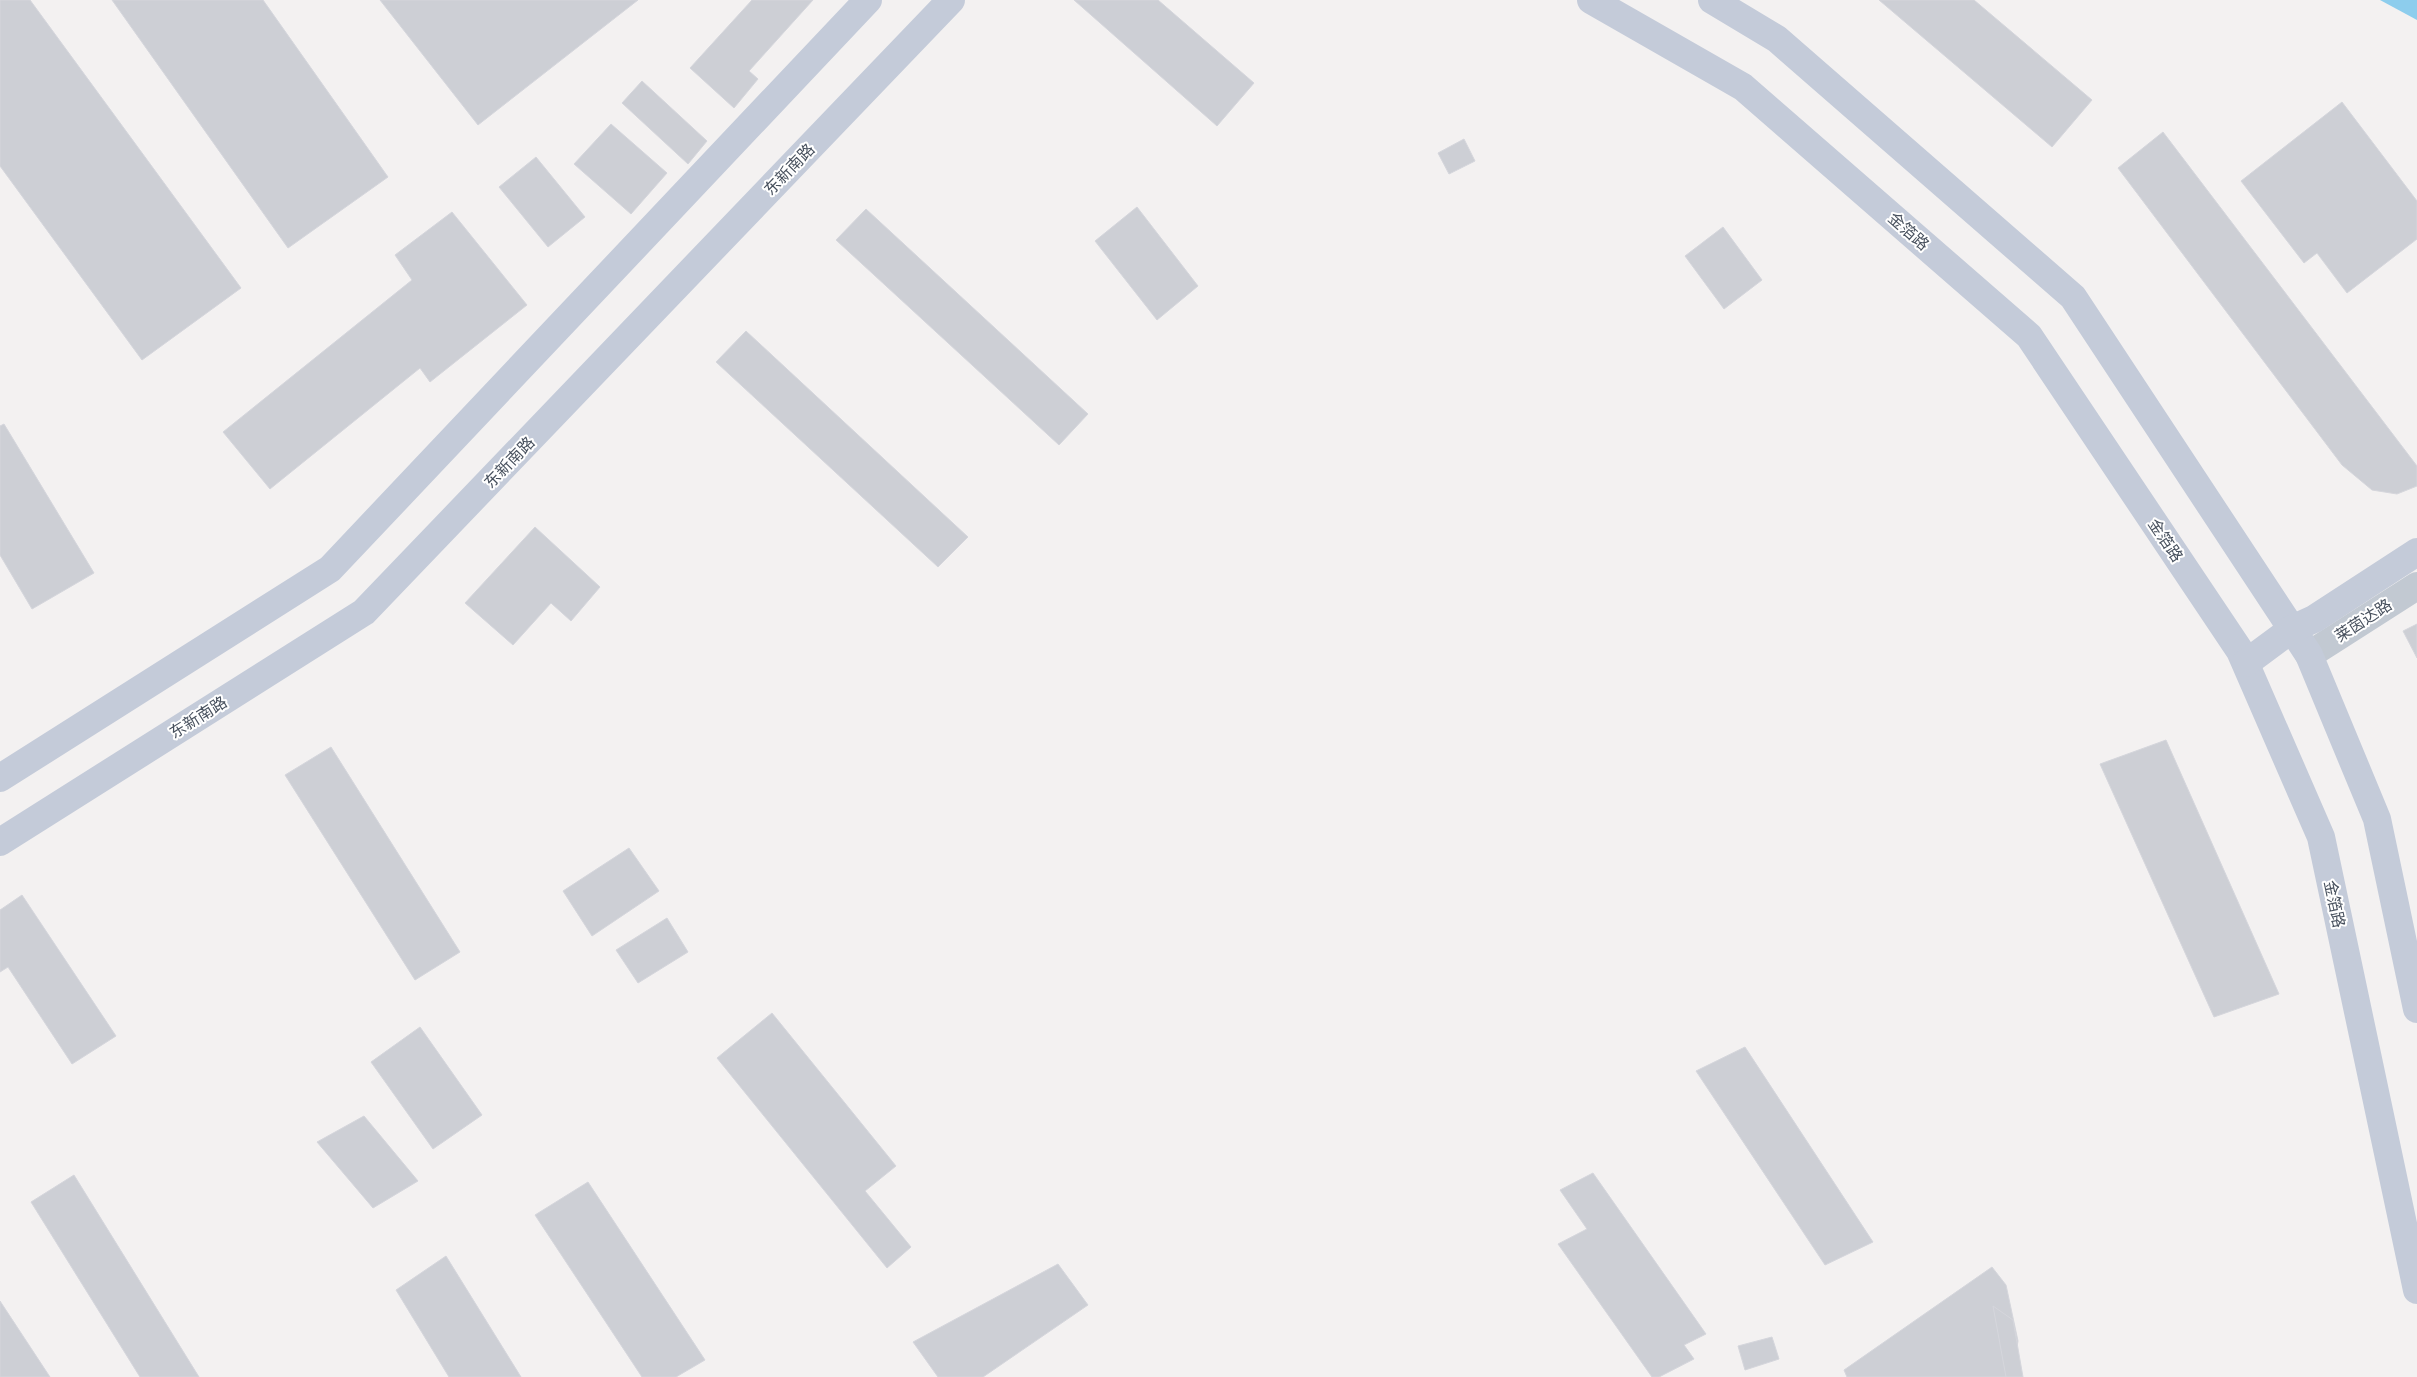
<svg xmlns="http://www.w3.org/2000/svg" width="2417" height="1377" font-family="'Golos Text','Noto Sans SC',sans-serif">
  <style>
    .water { fill: #8dcded }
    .building { fill: #cdcfd5; stroke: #d5d6dc }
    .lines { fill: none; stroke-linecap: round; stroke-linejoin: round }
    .tertiary { stroke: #c2c9d2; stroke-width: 28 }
    .secondary { stroke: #c4cbd9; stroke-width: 28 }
    .labels { text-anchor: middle; stroke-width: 4; stroke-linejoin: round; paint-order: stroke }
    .street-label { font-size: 16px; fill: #48515e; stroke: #fff }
  </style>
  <rect width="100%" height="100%" fill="#f3f1f1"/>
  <polygon class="water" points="2380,0 2417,0 2417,20"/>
  <g class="building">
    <polygon points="0,0 30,0 241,288 142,360 0,166"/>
    <polygon points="112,0 263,0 388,177 288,248"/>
    <polygon points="380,0 638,0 478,125"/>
    <polygon points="752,0 813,0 749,71 758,79 734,108 690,68"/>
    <polygon points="1074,0 1158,0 1254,83 1217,126"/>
    <polygon points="1879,0 1974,0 2092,100 2052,147"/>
    <polygon points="642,81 707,141 688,164 622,103"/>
    <polygon points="2342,102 2417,201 2417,239 2347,293 2317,253 2304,263 2241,181"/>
    <polygon points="611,124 667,173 631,214 574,164"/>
    <polygon points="2163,132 2417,466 2417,486 2397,494 2372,490 2342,465 2118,168"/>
    <polygon points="1464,139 1475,161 1449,174 1438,153"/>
    <polygon points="536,157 585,217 548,247 499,187"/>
    <polygon points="1137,207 1198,286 1157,320 1095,241"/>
    <polygon points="866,209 1088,414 1059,445 836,240"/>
    <polygon points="452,212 527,305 430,382 420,368 270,489 223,432 412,280 395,255"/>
    <polygon points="1723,227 1762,280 1724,309 1685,256"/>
    <polygon points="746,331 968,537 938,567 716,362"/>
    <polygon points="4,424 94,573 32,609 0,555 0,426"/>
    <polygon points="535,527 600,587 571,621 551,603 513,645 465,603"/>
    <polygon points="2417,624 2417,658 2403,631"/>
    <polygon points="2166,740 2279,994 2214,1017 2100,764"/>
    <polygon points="331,747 460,952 415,980 285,775"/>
    <polygon points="629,848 659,891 592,936 563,891"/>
    <polygon points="22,895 116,1036 72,1064 8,967 0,972 0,910"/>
    <polygon points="667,918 688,952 638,983 616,950"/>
    <polygon points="772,1013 896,1166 865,1191 911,1247 887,1268 717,1058"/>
    <polygon points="420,1027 482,1115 433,1149 371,1062"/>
    <polygon points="1745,1047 1873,1242 1825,1265 1696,1071"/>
    <polygon points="364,1116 418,1181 373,1208 317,1142"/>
    <polygon points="1593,1173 1706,1334 1684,1345 1694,1359 1659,1377 1652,1377 1558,1244 1587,1229 1560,1190"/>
    <polygon points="74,1175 199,1377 140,1377 31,1202"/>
    <polygon points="588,1182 705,1360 676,1377 642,1377 535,1215"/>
    <polygon points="446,1256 521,1377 449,1377 396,1290"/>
    <polygon points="1058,1264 1088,1305 983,1377 938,1377 913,1342"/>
    <polygon points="1992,1267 2006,1285 2018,1341 2012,1377 1847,1377 1844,1370"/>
    <polygon points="0,1301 50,1377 0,1377"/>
    <polygon points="1993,1306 2013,1320 2023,1377 2006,1377"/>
    <polygon points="1772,1337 1779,1359 1745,1370 1738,1346"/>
  </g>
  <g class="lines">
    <polyline class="tertiary" points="2309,655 2417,586"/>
    <g class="secondary">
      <polyline points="1591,0 1743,87 2029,336 2240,651 2321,837 2417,1290"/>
      <polyline points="1712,0 1777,39 2073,297 2309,655 2377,819 2417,1009"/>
      <polyline points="2246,663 2292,629 2314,619 2417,552"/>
      <polyline points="0,778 330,569 868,0"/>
      <polyline points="0,842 364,612 951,0"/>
    </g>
  </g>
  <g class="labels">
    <g class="street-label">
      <text transform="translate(789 169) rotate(-46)" y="6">东新南路</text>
      <text transform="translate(1909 231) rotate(41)" y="6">金箔路</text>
      <text transform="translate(509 462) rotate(-46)" y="6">东新南路</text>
      <text transform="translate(2166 540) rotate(56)" y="6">金箔路</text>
      <text transform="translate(2363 620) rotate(-33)" y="6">莱茵达路</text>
      <text transform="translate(198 717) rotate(-32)" y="6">东新南路</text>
      <text transform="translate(2335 904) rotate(78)" y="6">金箔路</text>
    </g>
  </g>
</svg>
